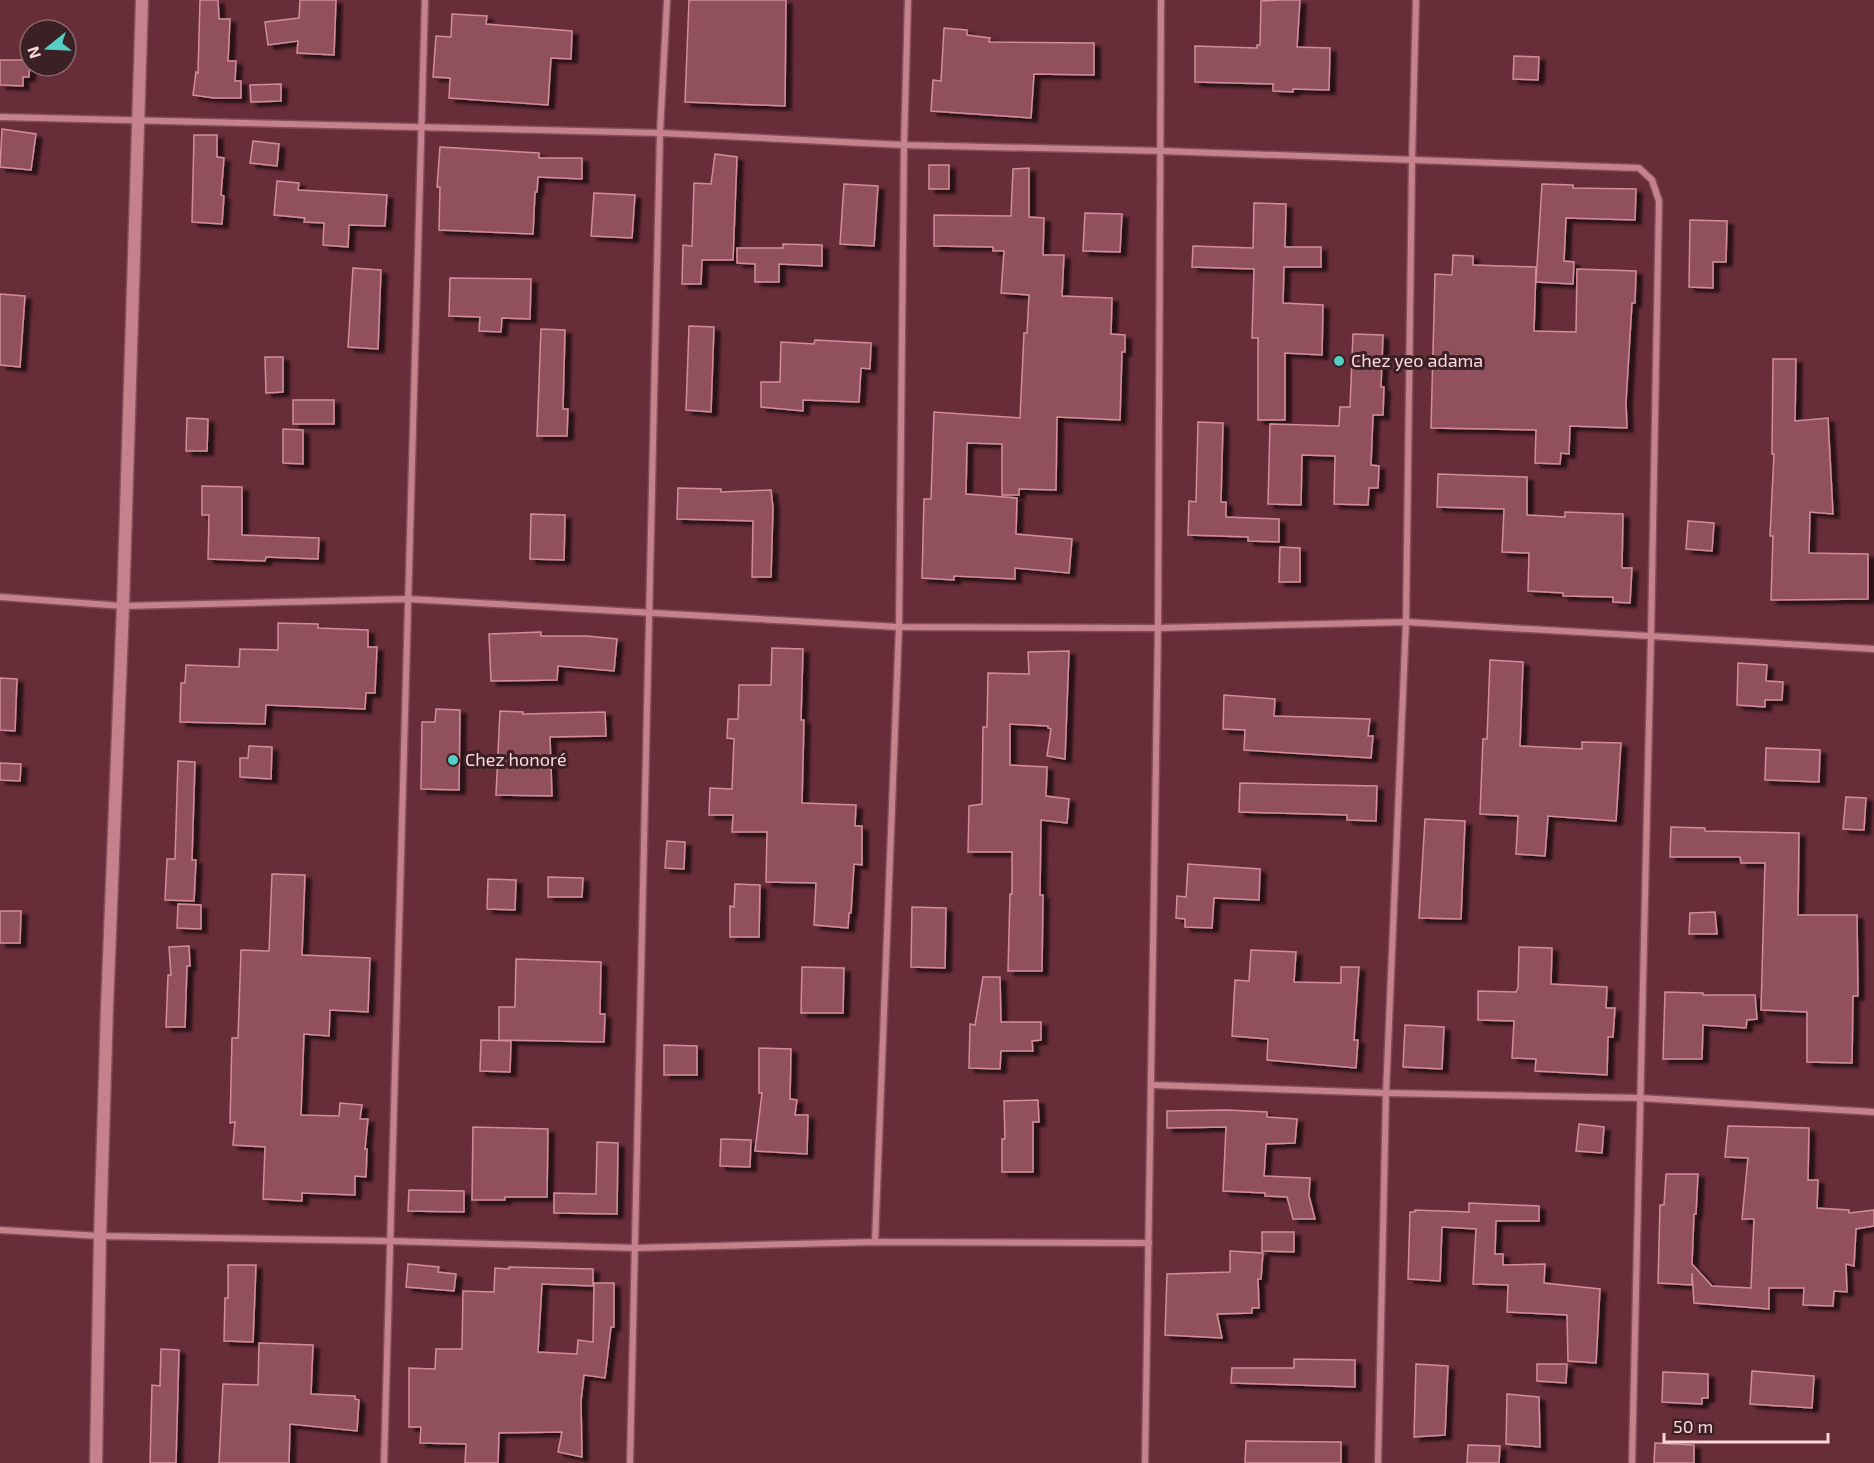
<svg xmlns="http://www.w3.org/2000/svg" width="1874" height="1463" font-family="'Exo 2',sans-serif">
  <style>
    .building { fill: #90515c; stroke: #d28d98; stroke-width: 1.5; filter: url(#shadow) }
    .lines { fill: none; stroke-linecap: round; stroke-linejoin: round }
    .street-casing { stroke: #804d58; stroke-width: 9 }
    .secondary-casing { stroke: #804d58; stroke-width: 15 }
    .street { stroke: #c5818c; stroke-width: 6 }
    .secondary { stroke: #c5818c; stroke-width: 12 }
    .poi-dot { fill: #55cec5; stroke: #3b2025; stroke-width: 2 }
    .labels { text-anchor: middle; stroke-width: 6; stroke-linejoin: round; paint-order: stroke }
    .poi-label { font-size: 18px; fill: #fdd7dc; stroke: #3b2025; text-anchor: start }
  </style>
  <defs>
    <filter id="shadow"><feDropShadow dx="6" dy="4" stdDeviation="1.5" flood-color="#0009"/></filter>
  </defs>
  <rect width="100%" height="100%" fill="#672d39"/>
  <g class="building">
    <polygon points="200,0 218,0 219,19 230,19 228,61 236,61 235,81 241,81 241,98 214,98 193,95 196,72 198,73"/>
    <polygon points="300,0 336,0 334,55 297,53 298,41 268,45 265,22 299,18"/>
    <polygon points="689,0 786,0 785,106 685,102"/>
    <polygon points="1280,0 1300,0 1297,47 1330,48 1329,90 1293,89 1293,92 1273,91 1273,84 1195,82 1195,46 1257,48 1257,45 1260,45 1261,1"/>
    <polygon points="452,14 487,16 486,24 572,31 571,59 551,58 548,105 449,98 450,78 433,77 436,36 451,37"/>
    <polygon points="944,28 967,30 967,35 990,38 989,42 1094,43 1094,75 1034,74 1031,118 931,111 933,80 941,81"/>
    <polygon points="1514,56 1539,57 1538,80 1513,79"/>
    <polygon points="0,60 30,60 29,77 23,77 23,86 0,85"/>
    <polygon points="281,84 281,101 251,102 250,85"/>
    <polygon points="2,129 36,134 31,170 0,167"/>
    <polygon points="194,135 217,135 217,157 224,158 221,195 224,196 222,224 192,222"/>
    <polygon points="253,141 279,144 277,166 250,163"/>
    <polygon points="440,147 539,153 539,158 582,158 582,179 538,177 537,192 535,192 533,234 439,230 440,187 437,187"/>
    <polygon points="715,154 737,157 733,260 702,260 701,284 682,284 683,245 692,246 694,183 711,184"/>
    <rect x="929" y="165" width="20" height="24"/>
    <polygon points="1029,168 1029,217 1044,218 1043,255 1064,255 1062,296 1112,298 1111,334 1125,335 1125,352 1122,352 1120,420 1057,417 1056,490 1019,489 1019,495 1002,495 1002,444 967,443 966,494 1017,498 1016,534 1072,539 1069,573 1015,568 1015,579 954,576 954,580 922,578 924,499 931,499 934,412 1020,418 1024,333 1027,333 1029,295 1001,293 1004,251 993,251 993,247 934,246 934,215 1011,216 1013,169"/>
    <polygon points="277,181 299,183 298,190 387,195 385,226 349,225 348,247 323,245 324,223 304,222 305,218 274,215"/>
    <polygon points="844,184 878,186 874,246 840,244"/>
    <polygon points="1542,184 1573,185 1573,188 1636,189 1635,220 1566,218 1564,261 1574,262 1573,284 1536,282"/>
    <polygon points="594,193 635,195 632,238 591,236"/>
    <polygon points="1254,203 1286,204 1285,247 1321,247 1321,267 1284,267 1283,303 1323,305 1322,355 1285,353 1285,420 1258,420 1258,338 1252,338 1254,269 1192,267 1193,246 1253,248"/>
    <polygon points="1085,213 1122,214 1120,252 1083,251"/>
    <polygon points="1690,220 1727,221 1726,262 1713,262 1713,288 1689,287"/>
    <polygon points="783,244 822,245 822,266 779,264 779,282 755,282 755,264 737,263 737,248 783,248"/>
    <polygon points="1453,255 1473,256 1473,265 1536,267 1534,331 1576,332 1577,269 1636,271 1635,303 1632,303 1626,402 1627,428 1570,426 1569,454 1561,453 1560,464 1535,463 1536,430 1431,428 1435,274 1452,275"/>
    <polygon points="353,268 381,270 378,349 348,347"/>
    <polygon points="450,278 531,279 530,319 502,318 501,332 479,331 480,317 449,316"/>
    <polygon points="0,294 25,296 20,367 0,365"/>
    <polygon points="689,326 714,327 711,412 686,410"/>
    <polygon points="541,329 565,330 563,409 568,409 567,436 537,436"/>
    <polygon points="1353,334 1383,335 1381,387 1384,387 1383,415 1373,415 1371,465 1379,466 1378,488 1369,488 1368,505 1334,504 1335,456 1302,455 1301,505 1268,504 1270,424 1339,426 1340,407 1350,407"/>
    <polygon points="815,340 871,343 870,369 861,368 859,402 803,400 803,411 761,407 761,382 780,382 781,342 814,344"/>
    <polygon points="265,357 283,357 283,392 266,393"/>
    <polygon points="1773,359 1796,359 1795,421 1828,418 1833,514 1810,512 1809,553 1868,554 1868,599 1771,600 1773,536 1770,536 1774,454 1772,454"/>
    <rect x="293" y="400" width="41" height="24"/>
    <polygon points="187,418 208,419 207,451 186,451"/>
    <polygon points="1198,422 1223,423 1221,502 1226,502 1226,517 1279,519 1279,542 1248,541 1248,537 1188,535 1189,501 1196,502"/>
    <polygon points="283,429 303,430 303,464 283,463"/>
    <polygon points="1438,474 1527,477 1527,515 1565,517 1565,512 1623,514 1622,568 1632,568 1630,603 1613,602 1613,597 1563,596 1563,593 1528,591 1529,553 1502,552 1504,509 1437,507"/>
    <polygon points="202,486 242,487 242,535 319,538 318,559 266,557 265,561 208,559 209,515 202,515"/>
    <polygon points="678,488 721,489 721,492 771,490 773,508 771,577 752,577 753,521 677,519"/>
    <polygon points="531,514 565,515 564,560 530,559"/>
    <polygon points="1688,521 1714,523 1712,551 1686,549"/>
    <polygon points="1280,547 1300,548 1300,582 1279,582"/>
    <polygon points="278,623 318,624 318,628 368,630 368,647 377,647 375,693 366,693 365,709 266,705 265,724 180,722 181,683 185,683 186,665 239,667 240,649 278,650"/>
    <polygon points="541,632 541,636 587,636 617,639 614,671 558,666 557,680 491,681 489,634"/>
    <polygon points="772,648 803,649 801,720 804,720 802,803 856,805 855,826 862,826 862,865 854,864 851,913 849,913 848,928 814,925 816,883 766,882 767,832 732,832 733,815 709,815 710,788 732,789 734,739 727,738 728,719 738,719 739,685 771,685"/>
    <polygon points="1069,651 1065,759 1047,756 1051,729 1048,728 1048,726 1010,724 1010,765 1047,767 1046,796 1069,799 1067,823 1041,820 1040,895 1043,895 1042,971 1008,971 1010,894 1012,894 1012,852 968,852 969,806 982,804 983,727 987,727 988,673 1029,674 1028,652"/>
    <polygon points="1490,660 1523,662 1520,746 1582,749 1582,742 1621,743 1616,821 1548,816 1545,856 1516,854 1518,816 1480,814 1483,739 1487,739"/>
    <polygon points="1738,663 1767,665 1766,681 1783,682 1782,700 1765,700 1765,707 1737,705"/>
    <polygon points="0,678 17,679 15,731 0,730"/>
    <polygon points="1224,695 1275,699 1274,716 1370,719 1368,736 1373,736 1371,758 1244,750 1245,730 1223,729"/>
    <polygon points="436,709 460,710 459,790 421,789 422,722 435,722"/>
    <polygon points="500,711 523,712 523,714 605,712 606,736 550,737 552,796 496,795"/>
    <polygon points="249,746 272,747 271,779 240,777 240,758 248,758"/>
    <polygon points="1766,748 1820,750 1819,782 1765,780"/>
    <polygon points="178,761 195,762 192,860 196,860 194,901 165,900 167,859 175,859"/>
    <polygon points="0,763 21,764 20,781 0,780"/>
    <polygon points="1240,783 1377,786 1376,821 1347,820 1347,815 1239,812"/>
    <polygon points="1846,797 1866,798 1864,830 1843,829"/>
    <polygon points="1425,819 1465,821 1461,919 1419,918"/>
    <polygon points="1671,827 1705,828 1705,831 1799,833 1798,915 1857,915 1858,996 1853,996 1852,1063 1807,1062 1807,1012 1761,1010 1765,863 1741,863 1740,857 1670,857"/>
    <polygon points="667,841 685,842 684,869 665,868"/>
    <polygon points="1188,864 1260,869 1259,900 1214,898 1212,928 1185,927 1185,919 1176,918 1177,896 1186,897"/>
    <polygon points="272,874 305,875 302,955 370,958 368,1012 330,1010 329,1036 304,1034 301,1115 339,1116 340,1103 362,1105 360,1119 368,1119 365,1149 367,1149 366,1177 355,1176 355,1195 302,1193 302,1201 263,1199 265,1147 233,1145 235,1122 230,1123 232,1038 238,1038 241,950 269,951"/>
    <polygon points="548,877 583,878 582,897 548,897"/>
    <polygon points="488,879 516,880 515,910 487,909"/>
    <polygon points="735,884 760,885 759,937 730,937 730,906 734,907"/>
    <polygon points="178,904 201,905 201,929 177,928"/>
    <polygon points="912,907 946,908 945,968 911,967"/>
    <polygon points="0,911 21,911 20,943 0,943"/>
    <polygon points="1715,912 1717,934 1689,934 1690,913"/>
    <polygon points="189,946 190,966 187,966 185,1027 166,1027 168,975 171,975 169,947"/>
    <polygon points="1519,947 1552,948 1551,984 1607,987 1606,1008 1615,1008 1613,1037 1608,1037 1607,1075 1535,1071 1536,1059 1512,1058 1514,1021 1478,1020 1478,991 1516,992 1518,988"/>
    <polygon points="1251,950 1296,952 1294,982 1341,983 1341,967 1359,967 1354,1040 1358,1040 1356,1068 1267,1060 1268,1039 1232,1036 1235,980 1249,981"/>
    <polygon points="516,959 601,962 600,1014 605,1014 604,1042 499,1040 499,1007 515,1007"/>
    <polygon points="802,967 844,968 843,1013 801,1013"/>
    <polygon points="983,977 1000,977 1001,1022 1041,1022 1041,1040 1032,1041 1033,1051 1001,1051 1000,1069 969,1068 970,1024 975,1025"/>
    <polygon points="1665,992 1703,993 1703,995 1755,995 1757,1019 1747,1020 1746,1028 1703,1025 1702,1059 1663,1059"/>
    <polygon points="1405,1025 1444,1027 1442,1069 1403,1067"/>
    <polygon points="481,1040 511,1041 510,1072 480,1071"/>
    <polygon points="664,1045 697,1046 697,1075 664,1075"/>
    <polygon points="759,1048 791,1049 790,1099 797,1100 795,1115 808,1115 807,1154 755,1151 762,1093 759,1093"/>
    <polygon points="1038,1100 1039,1122 1033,1122 1033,1172 1002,1172 1002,1139 1005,1139 1004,1101"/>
    <polygon points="1227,1110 1267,1112 1267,1117 1297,1119 1295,1143 1266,1144 1264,1176 1310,1178 1309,1196 1315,1219 1293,1219 1287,1197 1265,1196 1265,1193 1223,1191 1226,1127 1167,1128 1167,1111"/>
    <polygon points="1579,1124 1604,1127 1602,1153 1576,1151"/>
    <polygon points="1728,1126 1809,1128 1808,1180 1818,1180 1817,1208 1849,1210 1849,1213 1874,1210 1874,1226 1856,1229 1854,1266 1846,1264 1847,1292 1834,1291 1833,1306 1803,1305 1804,1288 1769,1288 1769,1309 1694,1303 1692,1273 1692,1285 1658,1283 1660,1205 1664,1205 1666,1174 1698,1174 1696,1214 1694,1214 1692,1264 1712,1286 1751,1288 1754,1219 1742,1219 1748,1158 1725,1157"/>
    <polygon points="473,1127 548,1129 547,1197 505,1197 505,1200 472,1200"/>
    <polygon points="721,1139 751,1140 750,1167 720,1166"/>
    <polygon points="597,1142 618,1143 617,1214 554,1213 554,1193 596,1194"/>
    <polygon points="409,1190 464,1191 464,1212 408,1211"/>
    <polygon points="1469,1203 1539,1206 1539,1221 1496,1221 1495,1254 1503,1254 1503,1265 1545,1264 1544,1283 1600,1289 1596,1363 1568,1361 1567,1315 1507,1312 1508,1285 1473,1284 1476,1229 1442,1227 1440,1281 1408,1279 1410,1212 1415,1212 1415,1210 1469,1212"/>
    <polygon points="1262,1232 1294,1232 1294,1252 1262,1251"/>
    <polygon points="1230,1251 1263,1253 1261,1279 1258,1279 1259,1308 1252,1308 1252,1313 1217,1314 1222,1338 1165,1335 1167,1274 1230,1272"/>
    <polygon points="408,1264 439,1267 438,1272 456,1274 454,1291 406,1287"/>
    <polygon points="228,1265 256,1265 253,1342 224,1341 225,1298 228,1298"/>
    <polygon points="509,1267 593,1269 593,1286 542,1284 538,1352 577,1354 578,1340 593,1342 594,1283 614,1283 614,1327 611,1327 605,1378 584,1375 581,1401 582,1457 558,1452 562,1432 499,1433 498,1463 465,1463 466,1444 420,1443 421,1427 409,1427 409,1368 435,1369 436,1349 462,1349 463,1291 494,1292 495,1268 509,1269"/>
    <polygon points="259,1343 313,1345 311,1394 355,1396 355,1399 359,1400 357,1431 290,1424 289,1463 219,1463 223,1384 258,1385"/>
    <polygon points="161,1349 179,1350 176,1463 150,1463 152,1385 160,1386"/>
    <polygon points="1294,1359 1355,1360 1355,1387 1231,1383 1232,1368 1294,1368"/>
    <polygon points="1416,1364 1448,1366 1445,1435 1414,1437"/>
    <polygon points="1537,1364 1567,1364 1566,1383 1537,1381"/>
    <polygon points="1752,1371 1814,1376 1812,1408 1750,1404"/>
    <polygon points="1663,1372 1708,1374 1708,1398 1702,1398 1702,1404 1662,1402"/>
    <polygon points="1507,1394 1539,1397 1540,1447 1506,1444"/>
    <polygon points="1246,1441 1341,1442 1341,1463 1245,1463"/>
    <polygon points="1655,1443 1694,1445 1694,1463 1654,1463"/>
    <polygon points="1468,1445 1500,1446 1499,1463 1467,1463"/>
  </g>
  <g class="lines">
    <g class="street-casing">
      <g id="street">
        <polyline points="0,117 660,133 904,145 1162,151 1639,168 1652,180 1659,201 1651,636 1632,1463"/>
        <polyline points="0,597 123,606 408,599 899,627 1158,628 1406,622 1874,649"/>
        <polyline points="1152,1085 1386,1093 1640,1098 1874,1112"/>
        <polyline points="0,1230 100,1236 390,1241 635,1248 875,1242 1149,1243"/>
        <polyline points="875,1242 899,627 904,145 908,0"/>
        <polyline points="384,1463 425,0"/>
        <polyline points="630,1463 660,133 667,0"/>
        <polyline points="1145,1463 1158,628 1161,0"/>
        <polyline points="1378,1463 1386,1093 1406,622 1412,161 1416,0"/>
      </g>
    </g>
    <g class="secondary-casing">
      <polyline id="secondary" points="96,1463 100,1236 107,1008 123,606 142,0"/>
    </g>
    <use href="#street" class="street"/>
    <use href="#secondary" class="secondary"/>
  </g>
  <g class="poi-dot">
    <circle cx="1339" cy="361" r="6"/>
    <circle cx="453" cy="760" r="6"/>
  </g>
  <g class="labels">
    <g class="poi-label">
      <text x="1351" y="367">Chez yeo adama</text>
      <text x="465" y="766">Chez honoré</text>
    </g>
  </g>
  <g transform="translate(48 48) rotate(252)"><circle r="28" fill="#3b2025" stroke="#89696e" stroke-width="1.5"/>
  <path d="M0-4.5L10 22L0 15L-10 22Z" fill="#55cec5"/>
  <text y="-9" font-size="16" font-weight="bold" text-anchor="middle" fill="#fdd7dc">N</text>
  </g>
  <path d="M1664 1433v9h164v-9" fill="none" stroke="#fdd7dc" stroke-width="3"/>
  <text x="1673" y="1433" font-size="18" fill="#fdd7dc" stroke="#3b2025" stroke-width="4.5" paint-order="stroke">50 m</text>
</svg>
